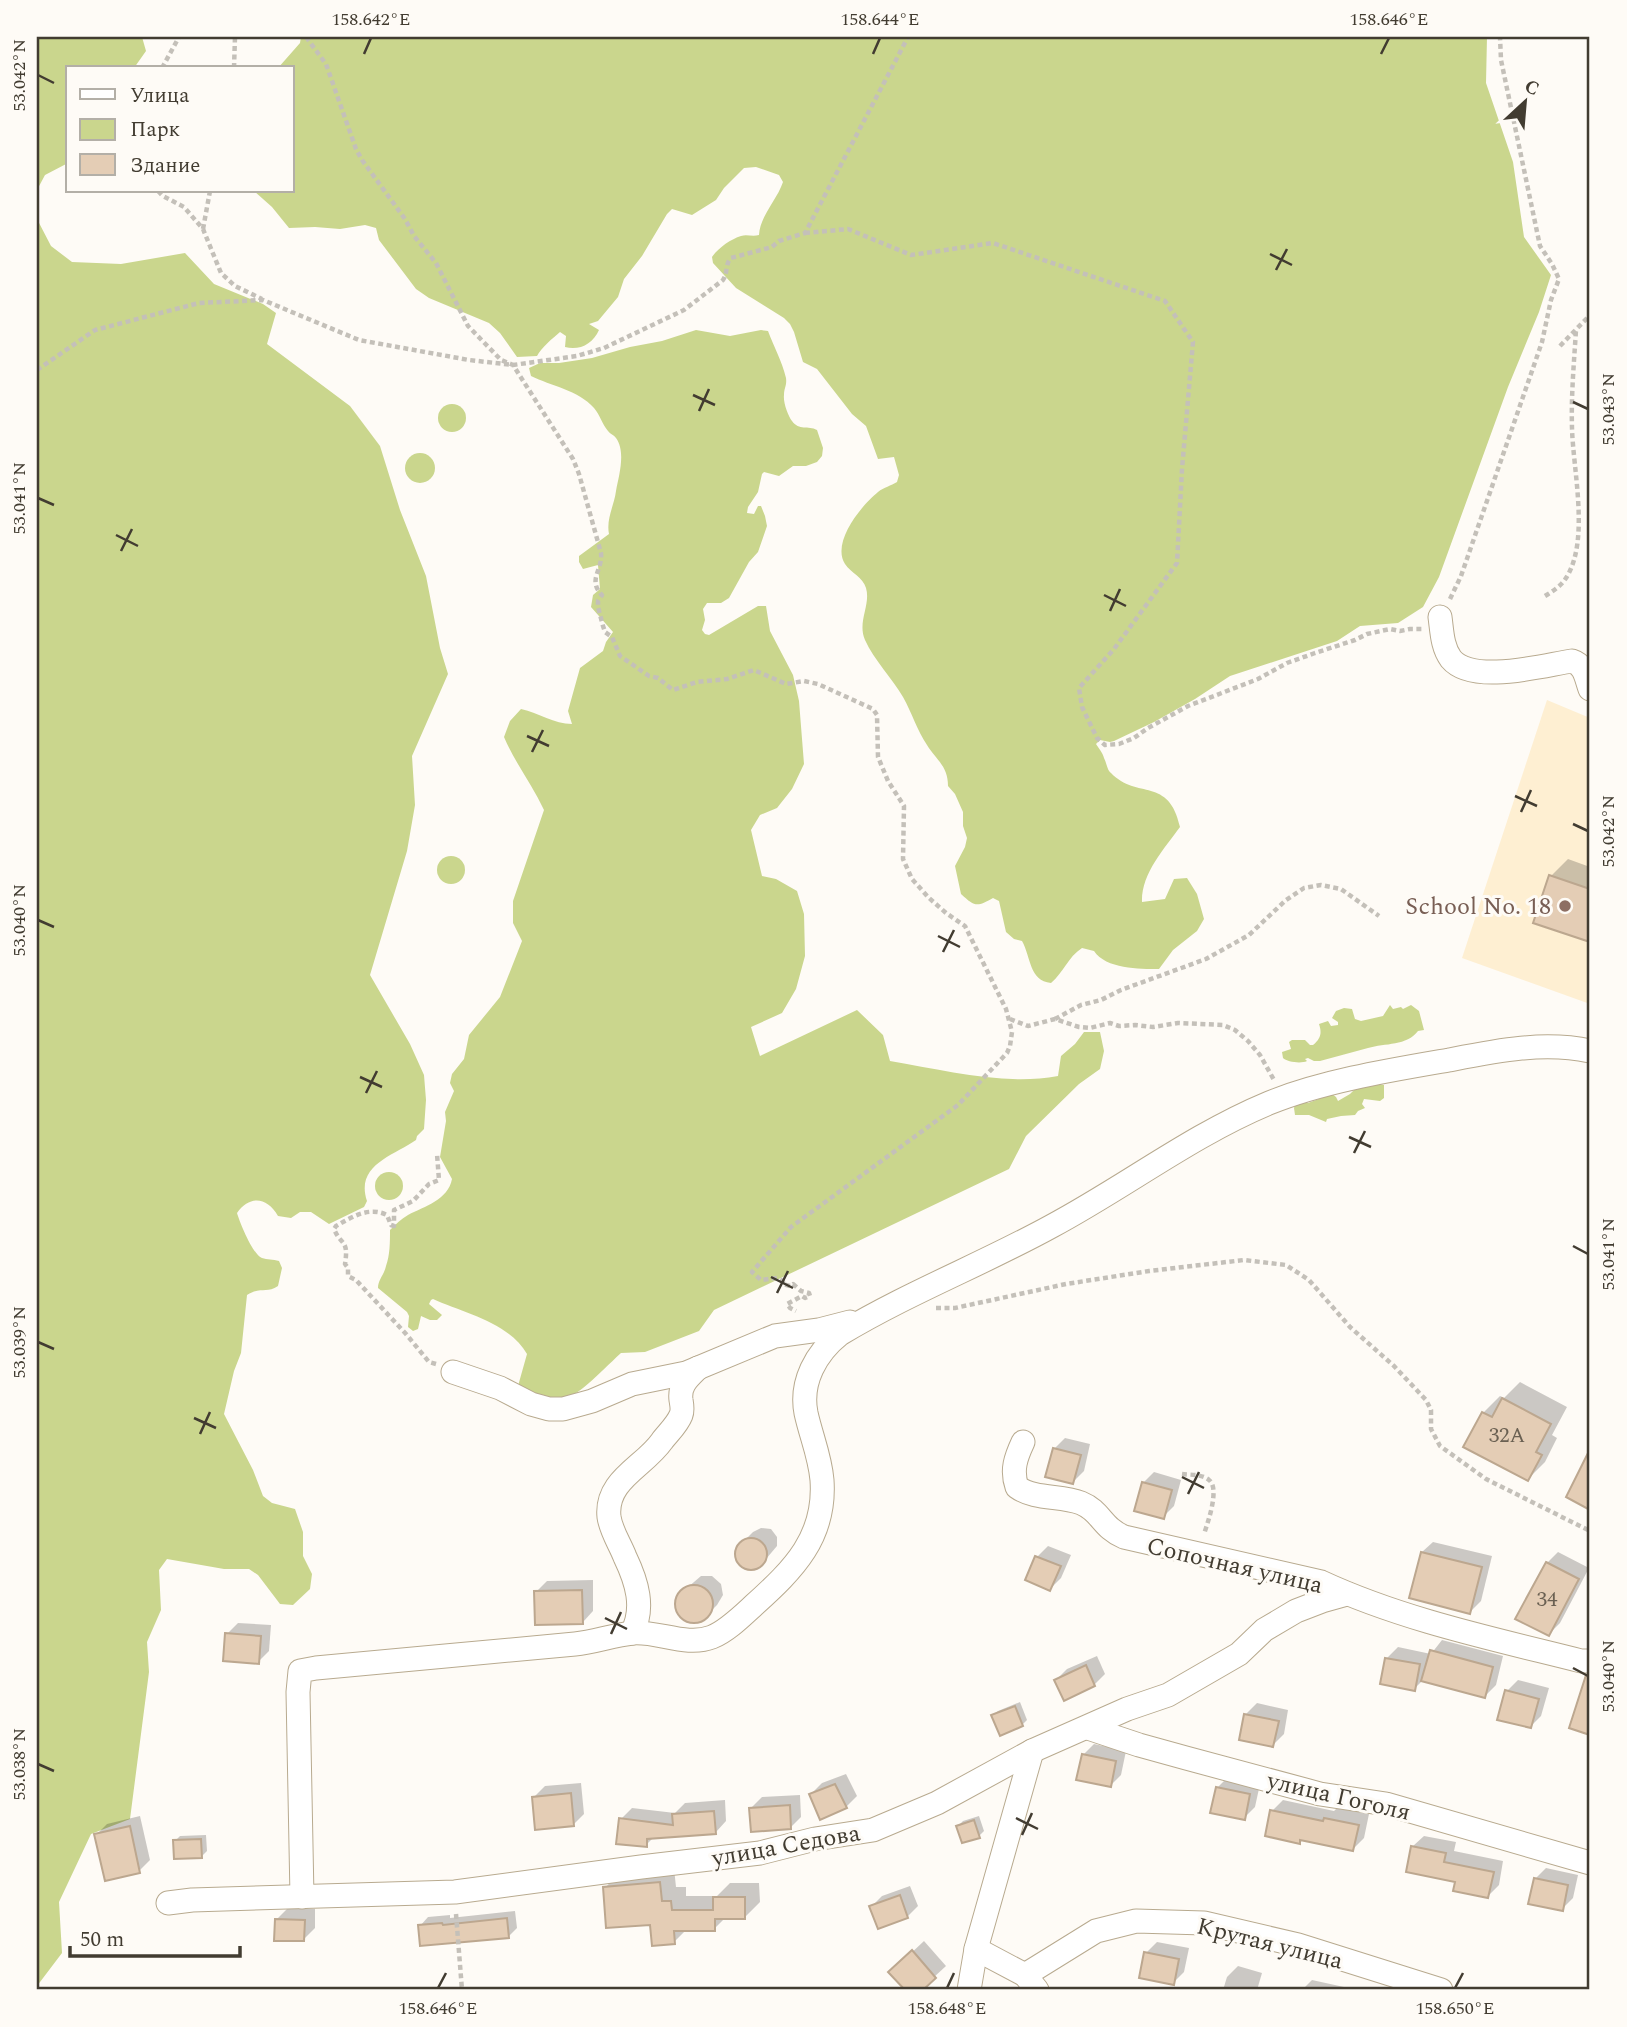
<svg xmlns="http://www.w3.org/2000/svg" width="1627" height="2027" font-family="Spectral,serif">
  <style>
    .built { fill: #feefd2 }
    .green { fill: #cad68d }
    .shadow { fill: #0003 }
    .building { fill: #e4cdb5; stroke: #bca78f; stroke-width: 2 }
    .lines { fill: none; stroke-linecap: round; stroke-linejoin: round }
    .minor-casing { stroke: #b8aa8f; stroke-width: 25 }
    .path { stroke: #c4c0b9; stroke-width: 4.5; stroke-dasharray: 5 3.5; stroke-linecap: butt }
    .minor { stroke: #fff; stroke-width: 23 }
    .ticks { fill: none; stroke: #423c31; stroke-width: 2.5 }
    .education-dot { fill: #8d6e63; stroke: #fefbf6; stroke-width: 2.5 }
    .labels { text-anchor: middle; stroke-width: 6; stroke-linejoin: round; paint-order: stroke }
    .number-label { font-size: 21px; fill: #6a6052 }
    .education-label { font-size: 24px; fill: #785e54; stroke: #fefbf6; text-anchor: end }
    .street-label { font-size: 24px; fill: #423c31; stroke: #fefbf6 }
    .neatline { fill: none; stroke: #423c31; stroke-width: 2.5 }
    .ticks-label { font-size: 18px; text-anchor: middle; fill: #423c31 }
  </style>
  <rect width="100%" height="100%" fill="#fefbf6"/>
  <polygon class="built" points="1547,700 1590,718 1590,1004 1462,958"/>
  <g class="green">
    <polygon points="37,37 142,37 146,51 134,68 68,68 68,163 45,175 37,190"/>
    <path d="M 301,37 L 1487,37 L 1486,83 L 1513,162 L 1524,237 L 1551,275 L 1539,312 L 1508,387 L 1439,577 L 1423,607 L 1398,623 L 1360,626 L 1337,641 L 1230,676 L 1195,699 L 1154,722 L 1114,741 L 1110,742 L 1100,740 L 1096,744 C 1099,749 1103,753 1104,758 C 1107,764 1107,770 1111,773 C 1137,800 1169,776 1180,827 C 1164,849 1141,874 1142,902 L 1165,899 L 1174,879 L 1187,878 L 1197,894 L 1204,919 L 1197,931 L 1173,950 L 1159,969 C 1139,969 1106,969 1094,951 L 1082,948 C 1068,957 1063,973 1051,983 C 1029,981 1031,957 1022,941 L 1014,939 L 1006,932 L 999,901 L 993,898 C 977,907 975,907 961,894 L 955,866 L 965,847 L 967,838 L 963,826 L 963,812 L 955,794 L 948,786 C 948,766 937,761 927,745 C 917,730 912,713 903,697 C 892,678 874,660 865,640 C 857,622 871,605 866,588 C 863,577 851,573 845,564 C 831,542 862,505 878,492 C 884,487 891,486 897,482 L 899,475 L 894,457 L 878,459 L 866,426 L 852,414 L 817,369 L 803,362 L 794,332 L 790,324 L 784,318 L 736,288 L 713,263 L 712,257 C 718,248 731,239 741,236 C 747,234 752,237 759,235 C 760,216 777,200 783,182 L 779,175 L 756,167 L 744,168 L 724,188 L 716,200 L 692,215 L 672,209 L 667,214 L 642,256 L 624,279 L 618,297 L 598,321 L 589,324 L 599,330 C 593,344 579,351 565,347 L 566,336 L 560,332 C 553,338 541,348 537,356 L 517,357 L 500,333 L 489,323 L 429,298 L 416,289 L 379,240 L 376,228 L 365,225 L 340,229 L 315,227 L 289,228 L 272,207 L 254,191 L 292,191 L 292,68 L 278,68 L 300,43 Z"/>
    <path d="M 37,219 L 51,246 L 72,262 L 121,264 L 185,253 L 214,284 L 263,304 L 276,313 L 267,344 L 350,406 L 380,446 L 400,510 L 426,576 L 440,648 L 448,674 L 412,756 L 415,805 L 407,851 L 370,975 L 410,1044 L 424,1075 L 426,1100 L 424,1129 L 417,1136 L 416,1140 C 393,1156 355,1165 367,1201 L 364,1207 L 329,1224 L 311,1212 L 300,1212 L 291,1218 L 278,1216 C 267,1197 250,1195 237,1213 C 240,1223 253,1255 262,1258 C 267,1260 273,1259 279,1261 L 282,1268 L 278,1286 C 266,1294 261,1286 247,1295 L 241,1353 L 234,1371 L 224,1414 L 253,1470 L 263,1496 L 272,1503 L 295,1509 L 303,1532 L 303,1556 L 312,1574 L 310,1589 L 293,1605 L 280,1604 L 258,1575 L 249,1569 L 224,1569 L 167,1559 L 159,1570 L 161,1610 L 147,1642 L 149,1672 L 130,1819 L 91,1834 L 59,1902 L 62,1953 L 37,1986 Z"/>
    <path d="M 696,330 L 730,336 L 761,330 L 768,331 C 774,347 782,361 786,378 C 787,386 784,388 784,395 C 783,402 788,416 792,421 C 799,431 808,425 817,430 L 823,448 L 822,456 L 817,462 L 806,466 L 793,466 L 779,476 L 764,472 L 762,474 L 758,492 L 748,507 L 747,513 L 754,514 L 758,506 L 761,506 L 765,516 L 767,526 L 758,552 L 749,562 L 729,598 L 721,603 L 707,603 L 703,609 L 705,620 L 702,630 L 705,634 L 709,635 L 758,606 L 766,606 L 770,631 L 793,675 L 799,701 L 804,764 L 792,789 L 777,808 L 760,815 L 751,830 L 762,876 L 776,879 L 797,891 L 804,914 L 805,956 L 796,989 L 782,1013 L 751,1027 L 760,1056 L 857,1010 L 883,1035 L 890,1061 C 944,1070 1004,1086 1058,1076 L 1061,1056 L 1075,1044 L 1084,1032 L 1100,1032 L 1104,1051 L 1100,1069 L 1079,1084 L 1026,1136 L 1009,1169 L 714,1310 L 699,1331 L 645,1352 L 621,1353 C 597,1375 581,1395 550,1407 L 518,1386 L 527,1354 C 510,1323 464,1313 433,1299 L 431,1300 L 429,1304 L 442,1315 L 437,1320 L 430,1320 L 421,1316 L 418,1329 L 413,1331 L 408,1327 L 409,1316 L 407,1312 L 378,1288 C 378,1280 384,1275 386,1266 C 390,1255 390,1242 390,1230 C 396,1224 401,1219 408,1215 C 425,1206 448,1200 452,1179 L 440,1157 L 446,1121 L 445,1112 L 454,1091 L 450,1083 L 452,1074 L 464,1059 L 469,1035 L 500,997 L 522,941 L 513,923 L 513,901 L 544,810 C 532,784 515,763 504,737 L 510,721 L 521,709 C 539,713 554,724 572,724 L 568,711 L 580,668 L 603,651 L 606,642 L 613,632 L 591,607 L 593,595 L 600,589 L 598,565 L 583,569 L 579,562 L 579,556 L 609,534 C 606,519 614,506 616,491 C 619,475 626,452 616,438 C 614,435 610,434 608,431 C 602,424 600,415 594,408 C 578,390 551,386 531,376 L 529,368 L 540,363 L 559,363 L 592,358 L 630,347 L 662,341 Z"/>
    <circle cx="452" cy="418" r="14"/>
    <circle cx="420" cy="468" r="15"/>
    <circle cx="451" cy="870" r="14"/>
    <path d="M 1390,1005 L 1393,1009 L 1401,1007 L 1403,1009 L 1411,1005 L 1419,1011 L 1424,1030 L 1418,1031 C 1407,1046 1385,1043 1368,1048 C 1352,1052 1336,1057 1320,1061 L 1314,1061 L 1308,1058 L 1305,1059 L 1307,1061 C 1301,1064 1287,1062 1283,1058 L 1282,1052 L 1291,1049 L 1289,1042 L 1292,1040 L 1305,1040 L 1310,1045 L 1313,1045 C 1321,1038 1322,1033 1319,1024 L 1328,1021 L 1331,1026 L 1338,1025 L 1338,1022 L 1332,1018 L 1336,1011 L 1344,1008 L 1352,1009 L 1355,1019 L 1361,1021 L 1383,1016 Z"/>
    <polygon points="1374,1083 1384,1085 1384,1098 1380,1101 1364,1099 1362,1104 1365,1108 1358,1111 1355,1115 1341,1116 1327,1119 1326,1122 1309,1115 1295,1115 1294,1108 1296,1102 1304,1100 1308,1103 1332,1094 1336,1097 1338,1101 1350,1094 1354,1090"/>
    <circle cx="389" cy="1186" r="14"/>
  </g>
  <g class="shadow">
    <polygon points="1568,859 1590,867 1590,940 1536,922 1551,876"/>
    <polygon points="1520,1382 1567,1407 1552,1435 1557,1438 1545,1462 1528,1479 1483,1413 1500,1396 1504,1398"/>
    <polygon points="1065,1438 1090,1444 1084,1471 1073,1482 1054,1449"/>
    <polygon points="1154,1472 1181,1480 1174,1506 1163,1517 1143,1483"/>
    <polygon points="761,1528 771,1529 777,1537 777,1546 760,1566 751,1568 742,1565 737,1552 741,1544 753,1532"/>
    <polygon points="1433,1542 1492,1556 1481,1601 1470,1612 1422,1552"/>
    <polygon points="1048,1546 1071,1555 1061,1578 1050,1589 1027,1579 1037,1557"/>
    <polygon points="1558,1552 1589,1568 1560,1623 1549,1634 1547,1563"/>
    <polygon points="701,1576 712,1576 721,1584 723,1595 717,1605 705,1617 695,1621 685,1618 678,1609 677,1605 680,1594"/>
    <polygon points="593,1580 593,1611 583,1622 536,1592 547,1581"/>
    <polygon points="238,1623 271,1625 269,1651 258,1662 227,1634"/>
    <polygon points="1442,1640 1503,1656 1496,1685 1485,1696 1423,1680 1414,1689 1387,1658 1398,1647 1431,1654"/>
    <polygon points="1097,1656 1105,1674 1094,1685 1056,1680 1067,1669"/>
    <polygon points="1518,1680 1549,1688 1541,1716 1530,1727 1507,1691"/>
    <polygon points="1020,1702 1027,1720 1022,1725 993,1715 998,1711"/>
    <polygon points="1257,1703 1288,1710 1284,1734 1273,1745 1246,1714"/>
    <polygon points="1094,1744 1126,1751 1121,1775 1110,1786 1083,1755"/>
    <polygon points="846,1774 857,1796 846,1807 811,1794 822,1783"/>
    <polygon points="1228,1777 1260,1784 1255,1807 1244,1818 1217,1788"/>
    <polygon points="581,1783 584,1814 573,1825 534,1797 545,1786"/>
    <polygon points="800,1795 801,1817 790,1828 751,1808 762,1797"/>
    <polygon points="725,1800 726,1821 716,1832 654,1837 646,1845 621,1819 632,1808 675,1813 685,1803"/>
    <polygon points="1283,1800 1334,1811 1337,1808 1369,1814 1364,1838 1353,1849 1302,1839 1299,1842 1272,1811"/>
    <polygon points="140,1816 150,1860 139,1871 96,1835 107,1824"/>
    <polygon points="979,1816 984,1831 979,1836 958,1826 963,1821"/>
    <polygon points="206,1835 207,1851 202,1856 175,1841 180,1836"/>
    <polygon points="1424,1836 1456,1842 1454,1851 1503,1861 1499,1885 1488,1896 1457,1881 1413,1846"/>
    <polygon points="674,1868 676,1887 686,1887 686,1896 717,1896 730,1883 759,1883 760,1902 745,1917 726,1917 714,1929 687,1929 674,1942 605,1888 619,1873"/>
    <polygon points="1546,1868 1578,1875 1573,1898 1562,1909 1535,1879"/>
    <polygon points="910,1886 918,1906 907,1917 871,1907 882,1896"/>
    <polygon points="287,1909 315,1909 315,1928 304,1939 276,1920"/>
    <polygon points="515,1911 517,1928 509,1936 420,1926 428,1917 450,1915 450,1918"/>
    <polygon points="924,1941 946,1966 920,1990 907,1990 891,1972"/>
    <polygon points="1157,1942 1189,1948 1184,1972 1173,1983 1146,1953"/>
    <polygon points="1238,1966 1262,1973 1257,1990 1223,1990 1227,1977"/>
    <polygon points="1312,1980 1344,1987 1343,1990 1302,1990"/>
  </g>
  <g class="building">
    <polygon points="1549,875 1590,889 1590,942 1533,923"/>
    <polygon points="1502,1398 1551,1424 1536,1452 1542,1455 1528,1481 1463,1447 1482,1412 1492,1417"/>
    <polygon points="1053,1448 1081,1455 1073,1484 1045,1477"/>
    <polygon points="1590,1449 1590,1510 1566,1497"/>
    <polygon points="1142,1482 1172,1490 1164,1519 1134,1511"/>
    <circle cx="751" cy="1554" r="16"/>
    <polygon points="1421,1552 1482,1567 1470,1614 1409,1598"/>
    <polygon points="1035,1556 1061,1566 1050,1591 1025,1580"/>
    <polygon points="1546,1562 1579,1579 1549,1636 1515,1619"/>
    <circle cx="694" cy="1604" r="19"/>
    <polygon points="582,1590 583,1624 535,1625 534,1591"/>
    <polygon points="225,1633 261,1636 259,1664 223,1661"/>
    <polygon points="1430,1650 1493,1667 1485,1698 1421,1681"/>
    <polygon points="1385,1658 1420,1664 1415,1691 1380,1684"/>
    <polygon points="1086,1665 1095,1686 1064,1701 1054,1680"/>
    <polygon points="1586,1675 1590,1675 1590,1735 1569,1728"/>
    <polygon points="1505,1690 1539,1699 1531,1728 1497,1720"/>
    <polygon points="1015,1706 1023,1726 1000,1736 991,1715"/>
    <polygon points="1244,1714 1279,1721 1273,1747 1239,1740"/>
    <polygon points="1082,1754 1116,1761 1111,1787 1076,1780"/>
    <polygon points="835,1784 847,1808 820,1820 809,1794"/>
    <polygon points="1216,1787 1250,1794 1245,1820 1210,1813"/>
    <polygon points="571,1793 574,1826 535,1830 532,1797"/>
    <polygon points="790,1805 791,1829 751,1832 749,1808"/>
    <polygon points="1270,1810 1323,1821 1324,1818 1359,1825 1353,1851 1300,1840 1300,1844 1265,1836"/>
    <polygon points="714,1811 716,1834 647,1839 647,1847 616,1844 619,1818 673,1825 672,1814"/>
    <polygon points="974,1820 980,1838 962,1843 956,1826"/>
    <polygon points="130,1826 140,1873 105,1881 94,1834"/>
    <polygon points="201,1839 202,1858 174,1859 173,1840"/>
    <polygon points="1411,1846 1446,1853 1444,1862 1494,1872 1488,1898 1453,1891 1455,1882 1406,1872"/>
    <polygon points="1534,1878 1568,1885 1563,1911 1528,1904"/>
    <polygon points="660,1882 662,1901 671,1901 672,1910 713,1910 713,1897 745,1897 745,1919 715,1919 715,1931 674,1931 675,1944 652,1946 650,1925 606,1928 603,1887"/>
    <polygon points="900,1895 908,1918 878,1929 869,1906"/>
    <polygon points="507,1918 509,1938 420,1946 418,1925 442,1923 443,1925"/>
    <polygon points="275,1919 305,1920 304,1941 274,1941"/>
    <polygon points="912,1950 936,1978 923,1990 905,1990 888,1972"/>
    <polygon points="1144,1952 1179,1959 1174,1985 1139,1978"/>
  </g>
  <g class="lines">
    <g class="minor-casing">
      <g id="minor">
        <path d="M 1440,617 C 1442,631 1442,647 1451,659 C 1473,685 1544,665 1572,661 C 1585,665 1586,678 1590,689"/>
        <polyline points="453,1372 500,1388 531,1404 549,1409 563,1409 592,1401 632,1384 686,1373 775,1336 819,1330 850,1322"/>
        <path d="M 1023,1442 C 1016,1457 1011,1470 1017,1487 C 1035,1500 1061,1495 1081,1503 C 1101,1511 1102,1528 1124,1537 L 1321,1582 C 1403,1620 1494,1639 1581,1661 L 1590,1661"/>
        <path d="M 632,1633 C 645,1608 637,1582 625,1557 C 620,1544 611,1531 609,1517 C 605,1480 644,1467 662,1441 C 668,1433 677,1425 681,1415 C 683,1410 682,1406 681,1400 C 679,1385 688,1378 698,1368"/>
        <polyline points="1088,1728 1139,1745 1186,1758 1320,1794 1386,1804 1590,1863"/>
        <path d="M 302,1897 L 298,1692 L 300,1671 L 316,1668 C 402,1660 489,1652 575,1644 C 595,1642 613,1635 633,1633 C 658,1631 687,1647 712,1637 C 727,1631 742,1616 754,1605 C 794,1569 826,1537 822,1480 C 820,1456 811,1436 806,1413 C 800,1382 816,1353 840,1334 C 908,1293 983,1264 1052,1226 C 1125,1187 1192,1135 1269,1103 C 1323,1081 1391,1070 1449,1060 C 1495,1051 1543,1041 1590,1051"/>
        <polyline points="168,1903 192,1900 455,1892 641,1867 760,1853 815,1839 873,1830 937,1803 1032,1751 1127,1709 1168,1695 1239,1654 1264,1630 1296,1611 1322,1601 1347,1594"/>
        <polyline points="976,1949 1025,1975 1037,1990"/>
        <polyline points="1025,1975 1096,1931 1136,1921 1204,1923 1298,1945 1441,1990"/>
        <polyline points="969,1990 976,1949 1032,1751"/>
      </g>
    </g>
    <g class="path">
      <path d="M 306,37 L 326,64 L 356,149 L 362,160 L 405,219 L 414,236 L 436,263 L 468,326 L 501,360 L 513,365 L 573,459 L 579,474 L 601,553 C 603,570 587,580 602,595 L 598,601 L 598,607 L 603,626 L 605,632 L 612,637 L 620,656 L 649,676 L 658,678 L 673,690 L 697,682 L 727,679 L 754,670 L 786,684 L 804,681 L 818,684 L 873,709 L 877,715 L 878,757 L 888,781 L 904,806 L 903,859 L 912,879 L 929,898 L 946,913 L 965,926 L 1006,1009 L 1012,1032 L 1010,1046 L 1007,1053 L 958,1105 L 791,1227 L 752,1272 L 761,1280 L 777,1278 L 783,1281 L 783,1284 L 790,1286 L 793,1284 L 801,1291 L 809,1293 L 810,1296 L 805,1298 L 802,1296 L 787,1304 L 790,1308 L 796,1311"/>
      <polyline points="162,68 179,37"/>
      <polyline points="234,68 235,37"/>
      <polyline points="158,191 163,196 184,207 203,229 221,273 235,286 262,299"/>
      <polyline points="203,229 210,191"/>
      <polyline points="805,233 848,229 911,255 993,243 1165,301 1193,342 1182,469 1177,563 1114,649 1079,688 1082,707 1097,738 1105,745 1119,744 1134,738 1148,728 1188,706 1258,679 1287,663 1315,653 1355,640 1367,634 1390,629 1400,631 1410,629 1422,629"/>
      <polyline points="1560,346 1590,315"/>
      <path d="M 37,370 L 95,330 L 199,303 L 263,300 L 359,340 L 469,360 L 513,365 L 577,356 L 604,348 L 684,310 L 723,280 C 728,273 725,264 731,258 L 772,247 L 779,241 L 805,233 L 908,37"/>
      <path d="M 1545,596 C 1553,591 1561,586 1566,578 C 1590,541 1573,470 1572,428 C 1571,395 1574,363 1576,330"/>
      <polyline points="1450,599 1461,576 1542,342 1551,300 1559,279 1552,264 1540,246 1501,60 1500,37"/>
      <polyline points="1010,1019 1028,1026 1055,1019 1079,1027 1090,1028 1110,1023 1119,1026 1135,1025 1153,1027 1178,1023 1223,1025 1235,1030 1248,1041 1260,1055 1274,1080"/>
      <polyline points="1055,1019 1081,1005 1101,1000 1121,990 1206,959 1249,935 1286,900 1304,888 1321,885 1341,889 1379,916"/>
      <polyline points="936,1308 955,1308 1066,1284 1149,1271 1244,1260 1286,1265 1309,1280 1350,1327 1394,1366 1426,1400 1431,1410 1431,1429 1440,1446 1486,1479 1590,1531"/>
      <path d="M 436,1364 L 429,1362 L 406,1334 L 356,1280 L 348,1276 L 348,1268 L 345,1264 C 349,1239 341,1246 334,1229 L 336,1226 C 352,1217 369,1206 387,1215 L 391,1225 L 394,1226 L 394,1210 L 413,1201 L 429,1184 L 439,1180 L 437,1154"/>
      <path d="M 1182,1474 C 1190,1475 1202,1474 1209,1480 C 1220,1488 1208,1522 1204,1534"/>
      <polyline points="456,1914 462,1990"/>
    </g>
    <use href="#minor" class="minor"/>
  </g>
  <path class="ticks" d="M 364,54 L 371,38M 873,54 L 880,38M 1381,54 L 1389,38M 38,75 L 54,83M 1270,254 L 1292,265M 1276,270 L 1287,249M 693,395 L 715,405M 1573,402 L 1588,409M 699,411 L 709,389M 38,498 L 54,505M 116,535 L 138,546M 121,551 L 132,529M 1104,595 L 1126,606M 1110,611 L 1120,589M 527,736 L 549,746M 532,752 L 543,730M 1515,796 L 1537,806M 1521,812 L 1531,790M 1573,824 L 1588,831M 38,920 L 54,927M 938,936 L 960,947M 943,952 L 954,930M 360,1077 L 382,1087M 366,1093 L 377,1071M 1349,1137 L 1371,1147M 1354,1153 L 1365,1131M 1573,1246 L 1588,1254M 771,1277 L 793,1288M 777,1293 L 788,1271M 38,1342 L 54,1349M 194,1418 L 216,1428M 200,1434 L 210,1412M 1182,1477 L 1204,1488M 1188,1494 L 1199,1472M 605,1618 L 627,1629M 611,1634 L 621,1612M 1573,1668 L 1588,1676M 38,1764 L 54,1771M 1016,1818 L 1038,1829M 1022,1835 L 1032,1813M 438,1988 L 446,1973M 947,1988 L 954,1973M 1455,1988 L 1463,1973"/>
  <circle class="education-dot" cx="1565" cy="906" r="7"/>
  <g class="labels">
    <g class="number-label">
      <text x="1507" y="1442">32А</text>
      <text x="1547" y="1606">34</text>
    </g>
    <g class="education-label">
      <text x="1551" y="914">School No. 18</text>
    </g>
    <g class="street-label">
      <text transform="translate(1235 1565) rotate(13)" y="8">Сопочная улица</text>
      <text transform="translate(1339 1796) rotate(13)" y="8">улица Гоголя</text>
      <text transform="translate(786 1845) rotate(-10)" y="8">улица Седова</text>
      <text transform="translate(1270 1943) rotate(14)" y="8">Крутая улица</text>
    </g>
  </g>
  <rect width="1627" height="2027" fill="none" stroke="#fefbf6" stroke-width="77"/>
  <rect x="66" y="66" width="228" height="126" fill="#fefbf6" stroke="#b3afa7" stroke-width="2"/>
  <rect x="80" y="89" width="35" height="10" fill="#ffffff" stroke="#b3afa7" stroke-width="2"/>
  <text x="130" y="102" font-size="21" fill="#423c31">Улица</text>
  <rect x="80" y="119" width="35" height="21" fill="#cad68d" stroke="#b3afa7" stroke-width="2"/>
  <text x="130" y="136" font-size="21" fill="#423c31">Парк</text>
  <rect x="80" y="154" width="35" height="21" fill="#e4cdb5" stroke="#b3afa7" stroke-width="2"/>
  <text x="130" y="172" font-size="21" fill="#423c31">Здание</text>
  <g transform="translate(1525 102) rotate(26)" stroke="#fefbf6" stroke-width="5" paint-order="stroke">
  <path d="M0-5L12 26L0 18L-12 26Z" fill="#423c31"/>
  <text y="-10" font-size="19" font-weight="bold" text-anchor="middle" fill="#423c31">С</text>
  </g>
  <path d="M70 1946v10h170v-10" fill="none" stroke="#423c31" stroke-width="3.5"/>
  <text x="80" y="1946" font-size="21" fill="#423c31" stroke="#fefbf6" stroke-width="5" paint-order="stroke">50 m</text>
  <rect x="38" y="38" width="1550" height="1950" class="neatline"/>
  <g class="ticks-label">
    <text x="371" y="25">158.642°E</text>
    <text x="880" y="25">158.644°E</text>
    <text x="1389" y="25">158.646°E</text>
    <text transform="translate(19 75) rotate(-90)" y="6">53.042°N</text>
    <text transform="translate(1608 409) rotate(-90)" y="6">53.043°N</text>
    <text transform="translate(19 498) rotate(-90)" y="6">53.041°N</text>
    <text transform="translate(1608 831) rotate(-90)" y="6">53.042°N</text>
    <text transform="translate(19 920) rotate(-90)" y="6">53.040°N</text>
    <text transform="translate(1608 1254) rotate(-90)" y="6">53.041°N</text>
    <text transform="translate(19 1342) rotate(-90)" y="6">53.039°N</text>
    <text transform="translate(1608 1676) rotate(-90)" y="6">53.040°N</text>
    <text transform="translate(19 1764) rotate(-90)" y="6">53.038°N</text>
    <text x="438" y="2014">158.646°E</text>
    <text x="947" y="2014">158.648°E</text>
    <text x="1455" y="2014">158.650°E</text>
  </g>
</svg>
